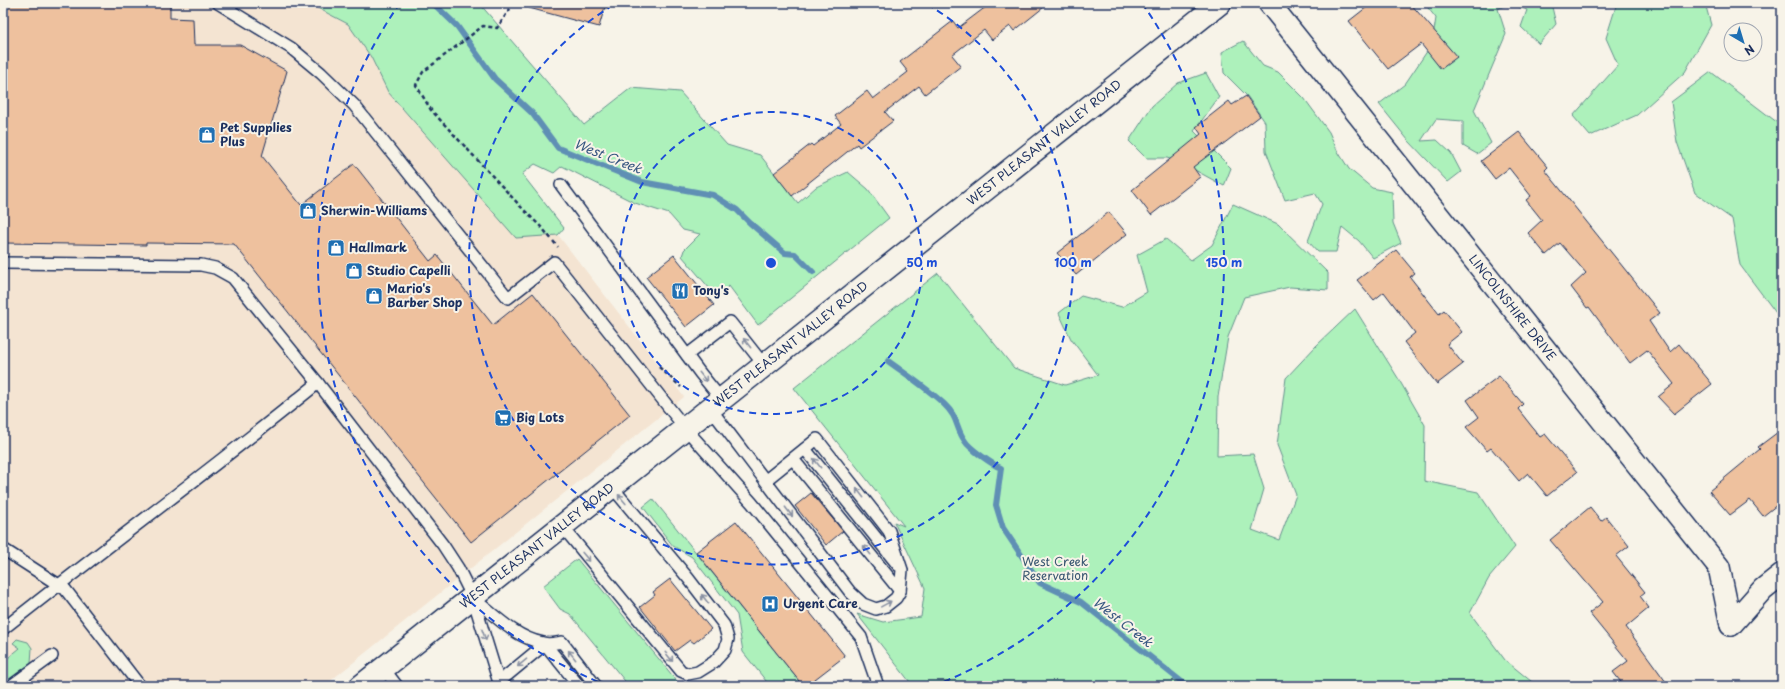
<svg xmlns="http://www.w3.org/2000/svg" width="1785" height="689" font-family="'Playpen Sans',sans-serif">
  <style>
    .built { fill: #f4e4d2 }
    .green { fill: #adf1bb; stroke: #64908c }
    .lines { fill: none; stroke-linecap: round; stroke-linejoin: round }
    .stream { stroke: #5f8fb4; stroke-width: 6 }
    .building { fill: #eec19e; stroke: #1b2f5e }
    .service-casing { stroke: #1b2f5e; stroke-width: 14 }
    .minor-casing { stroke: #1b2f5e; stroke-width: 24 }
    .secondary-casing { stroke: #1b2f5e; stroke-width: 25 }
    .path { stroke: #1b2f5e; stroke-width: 2.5; stroke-dasharray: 4 3; stroke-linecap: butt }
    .service { stroke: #f7f3e8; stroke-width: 11 }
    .minor { stroke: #f7f3e8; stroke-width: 21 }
    .secondary { stroke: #f7f3e8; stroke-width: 22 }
    .oneway { stroke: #8991a3 }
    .ring { fill: none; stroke: #1d4ed8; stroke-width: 2; stroke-dasharray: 7 5 }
    .labels { text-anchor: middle; stroke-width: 4; stroke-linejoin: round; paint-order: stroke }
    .poi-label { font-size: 12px; font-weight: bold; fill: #1b2f5e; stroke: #f7f3e8; text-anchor: start }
    .street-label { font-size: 12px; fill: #1b2f5e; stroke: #f7f3e8 }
    .park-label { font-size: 12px; fill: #385671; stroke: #f7f3e8 }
    .water-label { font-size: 13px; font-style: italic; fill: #385782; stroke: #f7f3e8 }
    .centre { fill: #1d4ed8; stroke: #f7f3e8; stroke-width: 2 }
    .ring-label { font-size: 12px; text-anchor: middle; font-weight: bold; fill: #1d4ed8; stroke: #f7f3e8; stroke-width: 4; stroke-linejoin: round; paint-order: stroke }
  </style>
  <rect width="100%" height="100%" fill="#f7f3e8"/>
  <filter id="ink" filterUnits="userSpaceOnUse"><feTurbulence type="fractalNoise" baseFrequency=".025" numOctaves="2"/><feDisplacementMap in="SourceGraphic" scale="8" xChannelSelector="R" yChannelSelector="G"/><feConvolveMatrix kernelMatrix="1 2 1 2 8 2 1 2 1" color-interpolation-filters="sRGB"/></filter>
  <g filter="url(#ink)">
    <polygon class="built" points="3,3 244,3 252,5 258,3 307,3 348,24 371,57 388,92 516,237 558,235 684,397 324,686 3,686"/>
    <g class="green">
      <polygon points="308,3 479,3 584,125 631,88 680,92 727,145 760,155 798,203 816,187 848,172 868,189 889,218 758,325 729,286 716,296 682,256 684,250 700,234 683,230 669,214 635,203 562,166 554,173 535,164 522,174 564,228 558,235 516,238 388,92 371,57 348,24"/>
      <polygon points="1424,3 1509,3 1498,9 1506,34 1474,110 1491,143 1477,154 1463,146 1463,121 1436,119 1421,141 1437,140 1451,153 1461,172 1448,182 1408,140 1379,104 1405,84 1432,44 1436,18"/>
      <polygon points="1509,3 1551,3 1556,24 1539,44 1521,27 1527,10"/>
      <polygon points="1617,3 1705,3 1711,25 1685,72 1637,115 1590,136 1573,116 1618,65 1606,38"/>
      <polygon points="1243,41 1263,66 1278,72 1304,98 1329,132 1337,150 1349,169 1372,188 1392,192 1393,223 1401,243 1373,258 1359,241 1342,227 1336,252 1318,252 1308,241 1322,204 1315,193 1285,200 1266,151 1265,122 1247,96 1224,73 1222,52"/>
      <polygon points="1711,72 1782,126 1782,321 1740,265 1732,219 1695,193 1677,142 1671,102"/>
      <polygon points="1206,73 1219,97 1194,131 1231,168 1224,186 1184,164 1167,158 1146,158 1129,141 1152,106 1178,83"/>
      <polygon points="1233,204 1278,224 1328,273 1328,290 1290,287 1244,297 1228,337 1218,397 1217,456 1253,454 1264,489 1252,530 1279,540 1296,495 1277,445 1286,378 1316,346 1355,309 1398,378 1425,425 1424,481 1478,492 1515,547 1489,578 1470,613 1505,660 1537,686 913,686 857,614 883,622 921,617 925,588 894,522 904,526 794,388 938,273 1014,368 1065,385 1098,375 1071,339 1059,313 1081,296 1122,307 1147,292 1137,255 1166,239 1191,260 1212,245"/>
      <polygon points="653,499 803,686 770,686 743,652 737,615 692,557 673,546 643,507"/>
      <polygon points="577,559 681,686 629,686 570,614 560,609 543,586"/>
      <polygon points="17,639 28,642 32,648 31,663 3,685 3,662 20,648 13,643"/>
    </g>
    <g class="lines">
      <g class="stream">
        <polyline points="433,3 457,26 495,79 532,113 558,148 642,182 713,195 737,210 750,223 785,253 795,254 813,272"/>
        <path d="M 888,361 C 907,375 927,388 944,404 C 959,418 955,427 965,441 C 969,448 993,465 1001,468 L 996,505 L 1003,528 L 1040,583 L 1081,602 L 1187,686"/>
      </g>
    </g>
    <g class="building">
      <polygon points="3,3 170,3 170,18 193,19 194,45 240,45 287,71 262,156 301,205 354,164 430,261 437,255 493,325 533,293 630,415 471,542 234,244 146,243 146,245 3,243"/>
      <polygon points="530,3 606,3 599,27 529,8"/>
      <polygon points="991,3 1049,3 1014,31 1010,26 992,40 984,30 952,55 961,66 925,94 919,86 885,112 893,121 859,147 857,144 792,196 774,173 811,144 813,146 841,124 835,116 867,91 873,99 908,72 900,62 953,21 958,28"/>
      <polygon points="1372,3 1410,3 1457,57 1441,69 1421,44 1388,69 1349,21"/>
      <polygon points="1246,96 1260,116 1193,167 1200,177 1151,215 1132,190 1201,134 1196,127 1229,101 1232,105"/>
      <polygon points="1519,132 1548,167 1545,170 1660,313 1649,321 1670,352 1679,344 1712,384 1674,414 1658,397 1674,384 1647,350 1630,363 1589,307 1587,308 1571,287 1586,273 1560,243 1546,255 1528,233 1542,220 1526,200 1531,196 1509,168 1495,179 1481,161"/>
      <polygon points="1109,212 1127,234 1076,275 1057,253"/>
      <polygon points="1396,250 1415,273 1410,277 1439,314 1444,310 1462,332 1447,344 1463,364 1437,384 1404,342 1415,333 1384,292 1374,300 1357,280"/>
      <polygon points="674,255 714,305 686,327 646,277"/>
      <polygon points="1499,376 1523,404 1518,409 1540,437 1545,434 1577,472 1547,496 1528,473 1519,481 1491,448 1487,451 1466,427 1479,417 1467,400"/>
      <polygon points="1782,429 1782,501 1763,516 1750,500 1730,515 1709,491 1760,449 1758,447"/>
      <polygon points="811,493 843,531 826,545 795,506"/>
      <polygon points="1590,507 1601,521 1606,517 1629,546 1616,556 1645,592 1640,596 1649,608 1626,627 1669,686 1624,686 1613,672 1628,661 1589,613 1603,602 1550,540"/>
      <polygon points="736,521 845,656 806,686 803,686 696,552"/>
      <polygon points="670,579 711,629 694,643 690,640 675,651 640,607 655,595 653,592"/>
    </g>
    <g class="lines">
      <g class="service-casing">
        <g id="service">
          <polyline points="218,3 291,48 321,73 354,105 508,298 554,262 685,428 752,503 861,637 878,686"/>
          <polyline points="561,185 700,373 721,399"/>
          <polyline points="3,263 201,265 215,268 233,278 318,383 443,545 458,568 473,598 500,686"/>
          <polyline points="687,355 730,322 764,365"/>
          <polyline points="710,408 850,592 863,604 876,609 886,606 896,598 900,591 902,570 889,531 817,439 766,480"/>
          <polyline points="805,449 898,565"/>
          <polyline points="793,459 900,591"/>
          <polyline points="562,526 681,671 688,674 698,672 714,662 725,650 728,639 724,625 688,578 612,487"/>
          <polyline points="3,549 65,589 140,686"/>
          <path d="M 473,598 C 494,615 516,638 543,643 C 549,645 556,643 562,642 L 596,686"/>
          <path d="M 3,629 C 107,546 215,467 318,383"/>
          <polyline points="384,669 397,686"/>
          <polyline points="499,682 545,644 579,686"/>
          <polyline points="11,686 52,656"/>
        </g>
      </g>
      <g class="minor-casing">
        <g id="minor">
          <path id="s1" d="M 1269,3 L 1719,567 L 1731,625"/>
          <polyline points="1731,625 1763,589 1782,574"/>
        </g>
      </g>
      <g class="secondary-casing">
        <g id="secondary">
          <path id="s2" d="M 361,686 L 1220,3"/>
        </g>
      </g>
      <g class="path">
        <polyline points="514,3 497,28 483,26 423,72 416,85 431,110 523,209 543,229 558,247"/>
        <polyline points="659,367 681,387"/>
      </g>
      <use href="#service" class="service"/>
      <use href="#minor" class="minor"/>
      <use href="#secondary" class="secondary"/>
    </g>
    <defs><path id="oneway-shaft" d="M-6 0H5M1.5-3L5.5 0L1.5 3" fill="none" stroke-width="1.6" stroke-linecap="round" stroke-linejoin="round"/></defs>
    <g class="oneway">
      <use href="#oneway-shaft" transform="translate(747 343) rotate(-128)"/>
      <use href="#oneway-shaft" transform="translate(703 377) rotate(51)"/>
      <use href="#oneway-shaft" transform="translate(817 463) rotate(-128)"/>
      <use href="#oneway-shaft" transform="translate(860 493) rotate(-128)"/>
      <use href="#oneway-shaft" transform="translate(622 499) rotate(-130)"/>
      <use href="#oneway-shaft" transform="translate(789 512) rotate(53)"/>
      <use href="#oneway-shaft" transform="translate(867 550) rotate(-129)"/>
      <use href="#oneway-shaft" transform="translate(586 557) rotate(50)"/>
      <use href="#oneway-shaft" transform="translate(705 599) rotate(-128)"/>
      <use href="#oneway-shaft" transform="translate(886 604) rotate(-29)"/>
      <use href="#oneway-shaft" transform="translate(484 635) rotate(70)"/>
      <use href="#oneway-shaft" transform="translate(572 655) rotate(-128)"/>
      <use href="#oneway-shaft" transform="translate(669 657) rotate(51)"/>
      <use href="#oneway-shaft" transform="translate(522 663) rotate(140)"/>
    </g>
  </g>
  <g class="ring">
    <circle cx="771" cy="263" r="151"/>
    <path d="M927 4A302 302 0 1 1 615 4"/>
    <path d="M609 686A453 453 0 0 1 400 3M1142 3A453 453 0 0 1 933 686"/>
  </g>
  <defs>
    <g id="shop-square" transform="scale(0.9)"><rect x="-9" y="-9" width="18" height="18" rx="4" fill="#1f6fb2" stroke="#f7f3e8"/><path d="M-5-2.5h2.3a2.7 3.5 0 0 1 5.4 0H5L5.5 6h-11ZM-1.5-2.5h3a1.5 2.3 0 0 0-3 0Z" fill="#fff"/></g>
    <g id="restaurant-square" transform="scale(0.9)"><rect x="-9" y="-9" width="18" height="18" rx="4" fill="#1f6fb2" stroke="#f7f3e8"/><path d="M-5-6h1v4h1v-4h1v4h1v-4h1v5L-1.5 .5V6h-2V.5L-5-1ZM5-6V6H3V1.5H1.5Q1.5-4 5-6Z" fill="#fff"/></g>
    <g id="supermarket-square" transform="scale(0.9)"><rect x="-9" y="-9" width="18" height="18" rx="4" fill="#1f6fb2" stroke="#f7f3e8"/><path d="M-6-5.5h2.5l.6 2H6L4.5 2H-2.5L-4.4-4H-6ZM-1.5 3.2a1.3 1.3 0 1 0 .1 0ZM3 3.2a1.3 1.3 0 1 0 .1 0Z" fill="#fff"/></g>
    <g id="hospital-square" transform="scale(0.9)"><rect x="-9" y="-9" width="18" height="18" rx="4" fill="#1f6fb2" stroke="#f7f3e8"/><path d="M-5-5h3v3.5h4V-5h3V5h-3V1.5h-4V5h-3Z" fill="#fff"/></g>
  </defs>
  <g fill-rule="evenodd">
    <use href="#shop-square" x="207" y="135"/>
    <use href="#shop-square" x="308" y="211"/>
    <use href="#shop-square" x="336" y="248"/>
    <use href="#shop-square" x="354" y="271"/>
    <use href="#restaurant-square" x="680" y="291"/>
    <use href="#shop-square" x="374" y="296"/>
    <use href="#supermarket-square" x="503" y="418"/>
    <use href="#hospital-square" x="770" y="604"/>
  </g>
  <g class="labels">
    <g class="poi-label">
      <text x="220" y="132">Pet Supplies<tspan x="220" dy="14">Plus</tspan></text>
      <text x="321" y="215">Sherwin-Williams</text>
      <text x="349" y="252">Hallmark</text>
      <text x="367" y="275">Studio Capelli</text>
      <text x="387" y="293">Mario's<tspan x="387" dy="14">Barber Shop</tspan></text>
      <text x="693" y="295">Tony's</text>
      <text x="516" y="422">Big Lots</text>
      <text x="783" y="608">Urgent Care</text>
    </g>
    <g class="street-label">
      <text dy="4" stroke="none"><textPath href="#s2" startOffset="873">WEST PLEASANT VALLEY ROAD</textPath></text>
      <text dy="4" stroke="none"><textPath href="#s1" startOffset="390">LINCOLNSHIRE DRIVE</textPath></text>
      <text dy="4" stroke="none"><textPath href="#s2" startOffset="549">WEST PLEASANT VALLEY ROAD</textPath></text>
      <text dy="4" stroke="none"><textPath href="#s2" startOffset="225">WEST PLEASANT VALLEY ROAD</textPath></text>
    </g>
    <g class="park-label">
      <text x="1055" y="566">West Creek<tspan x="1055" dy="14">Reservation</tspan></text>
    </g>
    <g class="water-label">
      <text transform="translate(608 156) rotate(22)" y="5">West Creek</text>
      <text transform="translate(1123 622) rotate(38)" y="5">West Creek</text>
    </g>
  </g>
  <circle cx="771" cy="263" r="6" class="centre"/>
  <g class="ring-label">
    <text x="922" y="267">50 m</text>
    <text x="1073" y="267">100 m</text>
    <text x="1224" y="267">150 m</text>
  </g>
  <rect width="1785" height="689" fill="none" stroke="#f7f3e8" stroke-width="16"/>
  <rect x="8" y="8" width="1769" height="673" fill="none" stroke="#1b2f5e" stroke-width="1.5" filter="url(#ink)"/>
  <g transform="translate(1743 42) rotate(142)"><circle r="19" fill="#f7f3e8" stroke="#9fa5b1"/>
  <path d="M0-3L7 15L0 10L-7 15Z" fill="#1f6fb2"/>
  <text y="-6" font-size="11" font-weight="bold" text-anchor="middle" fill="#1b2f5e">N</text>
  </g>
</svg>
